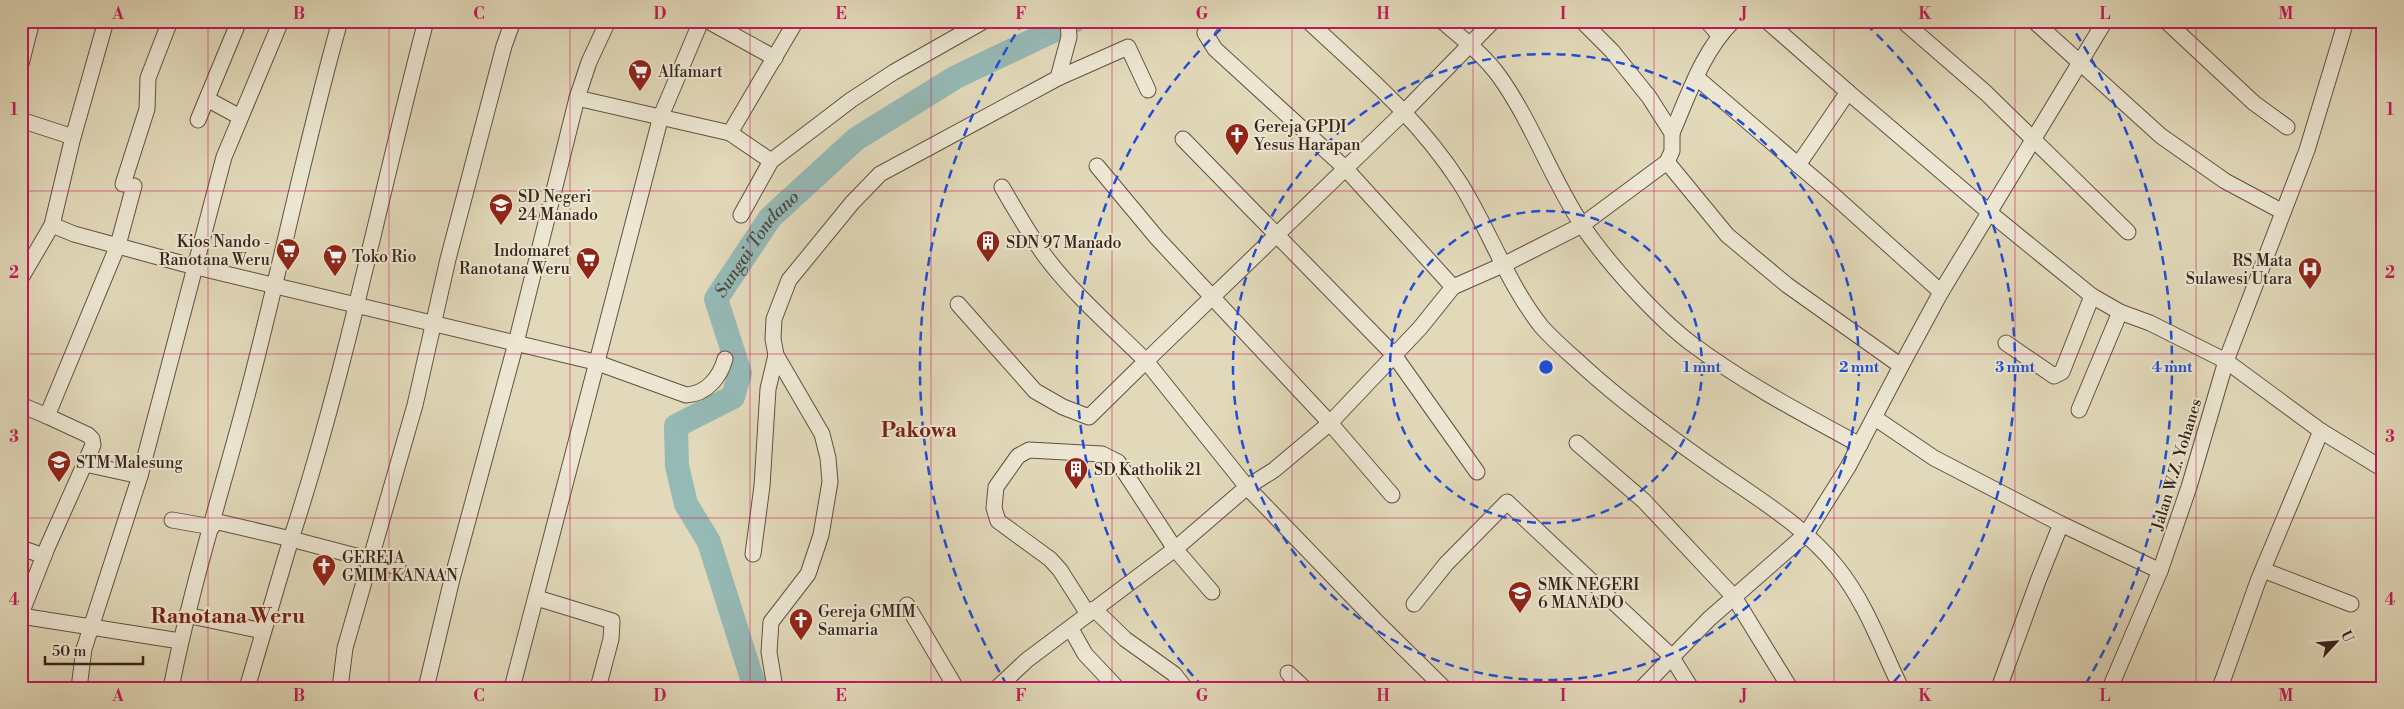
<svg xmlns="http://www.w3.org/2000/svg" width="2404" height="709" font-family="'Libre Bodoni',serif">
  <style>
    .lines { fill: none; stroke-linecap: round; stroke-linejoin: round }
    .river { stroke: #95b9b5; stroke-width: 24 }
    .minor-casing { stroke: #625042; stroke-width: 17 }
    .minor { stroke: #ece6d2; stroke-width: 15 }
    .grid { fill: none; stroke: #c2185b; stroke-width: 1; stroke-opacity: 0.55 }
    .ring { fill: none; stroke: #1d4ed8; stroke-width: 2.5; stroke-dasharray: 9 6 }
    .labels { text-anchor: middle; stroke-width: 4; stroke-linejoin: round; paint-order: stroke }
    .poi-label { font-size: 16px; fill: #38221a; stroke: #ece6d2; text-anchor: start }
    .street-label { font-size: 16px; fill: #38221a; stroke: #ece6d2 }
    .water-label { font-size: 18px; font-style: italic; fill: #4f4841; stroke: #ece6d2 }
    .district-label { font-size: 21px; font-weight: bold; fill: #7a1f14; stroke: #ece6d2 }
    .centre { fill: #1d4ed8; stroke: #ece6d2; stroke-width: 2.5 }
    .ring-label { font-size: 15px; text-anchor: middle; font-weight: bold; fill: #1d4ed8; stroke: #ece6d2; stroke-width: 4; stroke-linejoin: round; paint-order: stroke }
    .neatline { fill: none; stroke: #c2185b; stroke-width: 2 }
    .grid-label { font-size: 16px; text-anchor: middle; font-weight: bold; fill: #c2185b }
  </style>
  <rect width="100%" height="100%" fill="#e2d9ba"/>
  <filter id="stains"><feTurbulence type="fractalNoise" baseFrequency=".004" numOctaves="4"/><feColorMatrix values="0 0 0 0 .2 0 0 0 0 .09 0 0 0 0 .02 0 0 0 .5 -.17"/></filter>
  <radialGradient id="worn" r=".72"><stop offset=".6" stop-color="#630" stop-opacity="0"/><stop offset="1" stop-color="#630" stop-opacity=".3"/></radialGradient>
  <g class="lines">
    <path class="river" id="s1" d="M 755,688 L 709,542 L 686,504 L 677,466 L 676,426 L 733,397 L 740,373 L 716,299 L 770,218 L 856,139 L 956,77 L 1074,21"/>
    <g class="minor-casing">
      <g id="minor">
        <polyline points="708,21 775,58"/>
        <polyline points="1213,21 1205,33 1215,49 1345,168 1453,287"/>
        <path d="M 1308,21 C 1364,73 1418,118 1460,183 C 1489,229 1507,283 1541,326 C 1554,341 1570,354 1584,367 C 1626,405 1671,438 1717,470 C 1760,500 1804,526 1837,567 C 1866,603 1881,647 1901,688"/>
        <path d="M 1442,21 C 1462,38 1484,55 1499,76 C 1532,122 1551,178 1582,225 C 1606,261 1657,318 1692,344 C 1744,383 1803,414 1860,445"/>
        <polyline points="1707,21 1719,35"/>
        <polyline points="1767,21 1848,92 1798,165"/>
        <polyline points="1903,21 1986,93 2128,232"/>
        <polyline points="2034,21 2161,136 2225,181 2283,212"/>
        <polyline points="2166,21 2254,103 2287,127"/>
        <polyline points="21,64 32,21"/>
        <polyline points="1696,77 1832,194 1941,292 1901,366"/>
        <polyline points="1058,78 1128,47 1148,90"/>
        <polyline points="1848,92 1990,213 2092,296 2120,312 2150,323 2226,361 2321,431 2383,469"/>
        <polyline points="577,98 730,133 771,161 851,100 894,72 984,21"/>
        <polyline points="207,99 240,117"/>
        <polyline points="21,120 73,137"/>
        <polyline points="198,120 239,21"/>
        <polyline points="730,133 796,21"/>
        <path d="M 1672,133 C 1689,94 1702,52 1733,21"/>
        <polyline points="1183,139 1394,355 1477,472"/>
        <polyline points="1097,166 1157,238 1330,423 1392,495"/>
        <polyline points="123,184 147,109 148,78 170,21"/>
        <polyline points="741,215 771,161"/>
        <path d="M 52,225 L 74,234 L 184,264 L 595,362 L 686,395 C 707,394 720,377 725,359"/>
        <polyline points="21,278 52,225 72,141 106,21"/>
        <polyline points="1941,292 2105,21"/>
        <path d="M 958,304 L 1035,391 L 1063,407 L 1089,417 L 1146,361 C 1112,327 1074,295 1045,256 C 1029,234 1016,211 1002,187"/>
        <polyline points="2006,343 2054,376 2062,372 2092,296"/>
        <polyline points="21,405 47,416"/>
        <polyline points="2079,410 2120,312"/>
        <polyline points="1875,418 1934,458 2061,524 2160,571"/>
        <polyline points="1577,443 1644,501 1734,597 1790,688"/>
        <polyline points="85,464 140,476"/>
        <polyline points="172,520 212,527"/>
        <polyline points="214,521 291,539 247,688"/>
        <polyline points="21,548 44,556"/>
        <polyline points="753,554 762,486 768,389 776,355"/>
        <path d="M 398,567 L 291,539 C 347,369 380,194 426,21"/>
        <polyline points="2263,570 2351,604"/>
        <polyline points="537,598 612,621 611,639 598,688"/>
        <polyline points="1414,604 1446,564 1507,502 1671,656 1691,688"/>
        <polyline points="907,605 956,688"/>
        <polyline points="1094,609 1125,639 1174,674 1185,688"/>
        <polyline points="21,614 47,548 93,445 92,439 88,435 47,416 118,245 134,186"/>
        <polyline points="1088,614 1060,570 1050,559 998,521 994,508 996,487 1018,456 1029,450 1102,454 1118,462 1175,549 1212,592"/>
        <polyline points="186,615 263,631"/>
        <polyline points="21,616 180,641"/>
        <polyline points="1071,629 1085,654 1117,688"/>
        <polyline points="1288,673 1304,688"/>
        <polyline points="79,688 84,649 140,476 224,157 281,21"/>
        <path d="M 171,688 C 192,582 226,478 253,373 C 283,256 307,138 340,21"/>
        <polyline points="340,688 345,648 415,405 448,259 504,46 513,21"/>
        <polyline points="426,688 452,579 516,343 577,98 589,62 608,21"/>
        <polyline points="512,688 661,116 701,21"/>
        <polyline points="775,688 769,652 771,622 808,574 821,535 830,482 828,458 822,434 776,355 773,339 774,319 789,280 852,203 880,174 1058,78 1069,37 1068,21"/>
        <polyline points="997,688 1027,660 1175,549 1247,487 1146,361 1405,111 1493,21"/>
        <polyline points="1444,688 1374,619 1247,487 1274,470 1330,423 1420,328 1453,287 1505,264 1582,225 1667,162 1672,151 1672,133 1649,97 1612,51 1582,21"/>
        <polyline points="1642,688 1709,619 1806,534 1848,467 1901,366 1787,285 1727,235 1667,162"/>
        <polyline points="1999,688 2038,581 2061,524"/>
        <polyline points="2110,688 2160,571 2189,487 2226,361 2307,150 2346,21"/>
        <polyline points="2220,688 2258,581 2321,431"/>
      </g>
    </g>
    <use href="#minor" class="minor"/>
  </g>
  <path class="grid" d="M 208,21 L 208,688M 389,21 L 389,688M 570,21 L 570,688M 750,21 L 750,688M 931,21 L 931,688M 1112,21 L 1112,688M 1292,21 L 1292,688M 1473,21 L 1473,688M 1654,21 L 1654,688M 1834,21 L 1834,688M 2015,21 L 2015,688M 2196,21 L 2196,688M 21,191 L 2383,191M 21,354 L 2383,354M 21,518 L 2383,518"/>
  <g class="ring">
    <circle cx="1546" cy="367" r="156"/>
    <circle cx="1546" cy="367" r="313"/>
    <path d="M1203 687A469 469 0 0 1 1226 24M1866 24A469 469 0 0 1 1889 687"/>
    <path d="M1007 685A626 626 0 0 1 1024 21M2068 21A626 626 0 0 1 2085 685"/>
  </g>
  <defs>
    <g id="supermarket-pin" transform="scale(1.25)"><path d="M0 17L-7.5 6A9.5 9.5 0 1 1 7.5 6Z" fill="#8f2418" stroke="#ece6d2"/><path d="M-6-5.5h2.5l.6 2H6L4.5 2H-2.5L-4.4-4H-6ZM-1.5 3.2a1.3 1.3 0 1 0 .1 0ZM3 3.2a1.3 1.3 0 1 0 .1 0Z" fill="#fff"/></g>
    <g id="church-pin" transform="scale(1.25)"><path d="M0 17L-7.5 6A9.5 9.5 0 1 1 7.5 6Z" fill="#8f2418" stroke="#ece6d2"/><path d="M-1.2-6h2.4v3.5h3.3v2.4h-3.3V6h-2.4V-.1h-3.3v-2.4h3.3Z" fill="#fff"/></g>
    <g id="school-pin" transform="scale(1.25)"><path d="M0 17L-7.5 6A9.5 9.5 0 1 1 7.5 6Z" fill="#8f2418" stroke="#ece6d2"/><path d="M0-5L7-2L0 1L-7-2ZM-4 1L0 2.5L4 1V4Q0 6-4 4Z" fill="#fff"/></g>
    <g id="building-pin" transform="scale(1.25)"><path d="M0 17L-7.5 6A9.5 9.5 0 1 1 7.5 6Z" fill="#8f2418" stroke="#ece6d2"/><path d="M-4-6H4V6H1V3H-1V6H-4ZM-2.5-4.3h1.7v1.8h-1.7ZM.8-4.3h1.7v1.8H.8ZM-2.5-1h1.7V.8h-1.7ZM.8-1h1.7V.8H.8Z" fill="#fff"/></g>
    <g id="hospital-pin" transform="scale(1.25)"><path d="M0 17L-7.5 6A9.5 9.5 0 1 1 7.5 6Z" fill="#8f2418" stroke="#ece6d2"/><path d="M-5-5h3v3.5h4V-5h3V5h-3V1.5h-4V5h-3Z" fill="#fff"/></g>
  </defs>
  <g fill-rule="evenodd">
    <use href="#supermarket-pin" x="640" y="71"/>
    <use href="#church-pin" x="1237" y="135"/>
    <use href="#school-pin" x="501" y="205"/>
    <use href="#building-pin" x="988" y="242"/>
    <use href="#supermarket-pin" x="288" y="250"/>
    <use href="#supermarket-pin" x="335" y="256"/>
    <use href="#supermarket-pin" x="588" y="259"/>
    <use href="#hospital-pin" x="2310" y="269"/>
    <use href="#school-pin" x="59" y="462"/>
    <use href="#building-pin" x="1076" y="469"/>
    <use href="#church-pin" x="324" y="566"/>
    <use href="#school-pin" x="1520" y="593"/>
    <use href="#church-pin" x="801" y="620"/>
  </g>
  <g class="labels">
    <g class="poi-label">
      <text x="658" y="77">Alfamart</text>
      <text x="1254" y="132">Gereja GPDI<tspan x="1254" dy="18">Yesus Harapan</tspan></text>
      <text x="518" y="202">SD Negeri<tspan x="518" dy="18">24 Manado</tspan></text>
      <text x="270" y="247" text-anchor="end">Kios Nando -<tspan x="270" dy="18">Ranotana Weru</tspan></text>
      <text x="1006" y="248">SDN 97 Manado</text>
      <text x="570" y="256" text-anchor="end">Indomaret<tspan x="570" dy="18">Ranotana Weru</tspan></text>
      <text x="352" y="262">Toko Rio</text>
      <text x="2292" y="266" text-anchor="end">RS Mata<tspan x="2292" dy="18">Sulawesi Utara</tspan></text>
      <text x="76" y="468">STM Malesung</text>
      <text x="1094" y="475">SD Katholik 21</text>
      <text x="342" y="563">GEREJA<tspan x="342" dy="18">GMIM KANAAN</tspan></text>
      <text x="1538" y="590">SMK NEGERI<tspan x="1538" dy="18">6 MANADO</tspan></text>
      <text x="818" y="617">Gereja GMIM<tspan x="818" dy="18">Samaria</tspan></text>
    </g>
    <g class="street-label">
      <text transform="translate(2176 464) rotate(-73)" y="6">Jalan W.Z. Yohanes</text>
    </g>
    <g class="water-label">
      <text dy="6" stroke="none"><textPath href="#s1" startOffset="512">Sungai Tondano</textPath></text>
    </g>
    <g class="district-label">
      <text x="919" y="437">Pakowa</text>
      <text x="228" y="623">Ranotana Weru</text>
    </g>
  </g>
  <circle cx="1546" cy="367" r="8" class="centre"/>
  <g class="ring-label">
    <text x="1702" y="372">1 mnt</text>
    <text x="1859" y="372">2 mnt</text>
    <text x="2015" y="372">3 mnt</text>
    <text x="2172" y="372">4 mnt</text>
  </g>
  <rect width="2404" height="709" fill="none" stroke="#e2d9ba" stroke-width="55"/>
  <g transform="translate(2336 642) rotate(64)" stroke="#ece6d2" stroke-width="4" paint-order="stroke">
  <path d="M0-4L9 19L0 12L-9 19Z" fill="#38221a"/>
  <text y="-8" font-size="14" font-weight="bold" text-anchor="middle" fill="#38221a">U</text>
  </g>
  <path d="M45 656v8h98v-8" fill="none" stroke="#38221a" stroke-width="2.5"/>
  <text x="52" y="656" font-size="15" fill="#38221a" stroke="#ece6d2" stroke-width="4" paint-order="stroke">50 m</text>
  <rect x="28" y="28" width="2348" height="654" class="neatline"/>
  <g class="grid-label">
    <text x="118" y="19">A</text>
    <text x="299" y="19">B</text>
    <text x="479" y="19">C</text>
    <text x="660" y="19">D</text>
    <text x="841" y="19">E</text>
    <text x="1021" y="19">F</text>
    <text x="1202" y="19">G</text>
    <text x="1383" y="19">H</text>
    <text x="1563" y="19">I</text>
    <text x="1744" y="19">J</text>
    <text x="1925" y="19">K</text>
    <text x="2105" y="19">L</text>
    <text x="2286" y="19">M</text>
    <text x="14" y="115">1</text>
    <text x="2390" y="115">1</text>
    <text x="14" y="278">2</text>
    <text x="2390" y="278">2</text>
    <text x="14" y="442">3</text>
    <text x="2390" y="442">3</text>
    <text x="14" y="605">4</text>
    <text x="2390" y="605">4</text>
    <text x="118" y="701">A</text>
    <text x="299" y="701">B</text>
    <text x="479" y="701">C</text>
    <text x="660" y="701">D</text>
    <text x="841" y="701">E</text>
    <text x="1021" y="701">F</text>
    <text x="1202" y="701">G</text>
    <text x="1383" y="701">H</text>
    <text x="1563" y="701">I</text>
    <text x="1744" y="701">J</text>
    <text x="1925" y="701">K</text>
    <text x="2105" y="701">L</text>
    <text x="2286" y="701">M</text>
  </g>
  <rect width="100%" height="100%" filter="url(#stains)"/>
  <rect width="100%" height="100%" fill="url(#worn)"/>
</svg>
